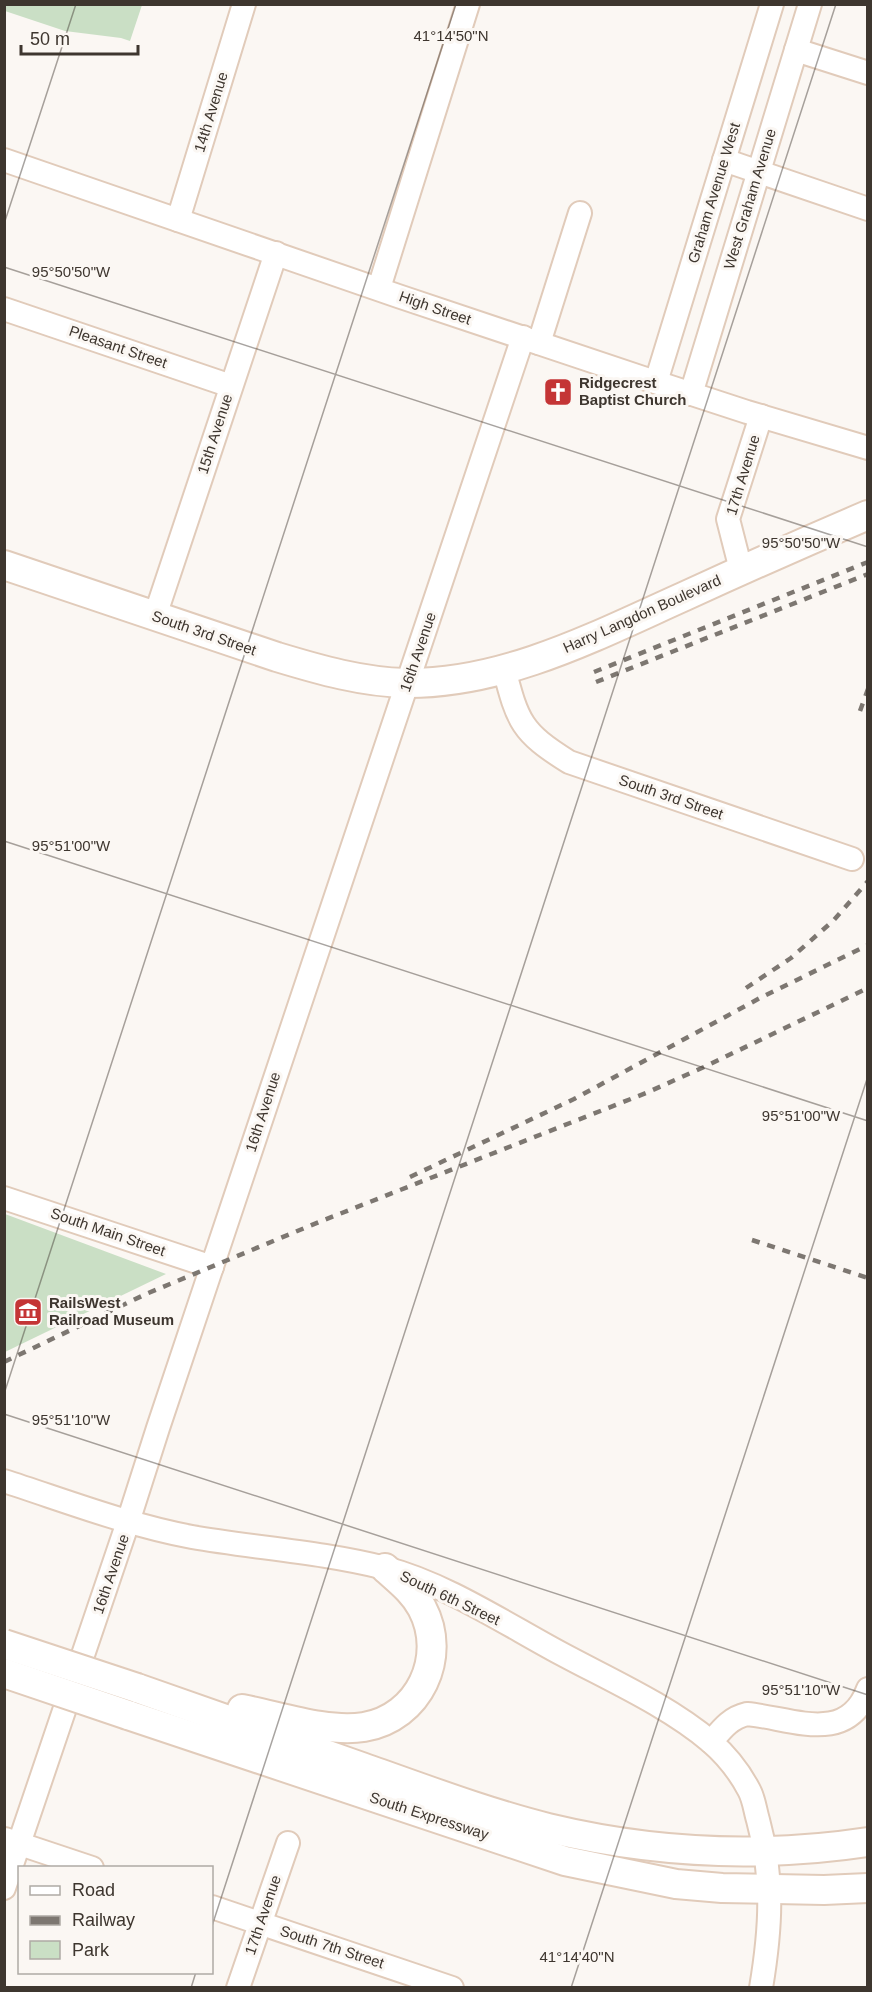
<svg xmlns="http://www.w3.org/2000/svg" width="872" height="1992" font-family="Helvetica,sans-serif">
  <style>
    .green { fill: #cadfc5 }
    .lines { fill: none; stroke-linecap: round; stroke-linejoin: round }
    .minor-casing { stroke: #e1cbba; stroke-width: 26 }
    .major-casing { stroke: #e1cbba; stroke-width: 32 }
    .minor { stroke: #fff; stroke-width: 22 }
    .major { stroke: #fff; stroke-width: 28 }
    .rail { stroke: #7d7771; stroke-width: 4.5; stroke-dasharray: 8 8; stroke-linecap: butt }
    .major-bridge-casing { stroke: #e1cbba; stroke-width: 32; stroke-linecap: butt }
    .major-bridge { stroke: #fff; stroke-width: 28 }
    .ticks { fill: none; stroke: #3e362f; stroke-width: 1.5; stroke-opacity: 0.45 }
    .labels { text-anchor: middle; stroke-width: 6; stroke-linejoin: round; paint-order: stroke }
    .street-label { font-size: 15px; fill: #3e362f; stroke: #fbf7f3 }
    .poi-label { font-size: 15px; font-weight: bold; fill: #3e362f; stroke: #fbf7f3; text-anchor: start }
    .ticks-label { font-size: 15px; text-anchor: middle; fill: #3e362f; stroke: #fbf7f3; stroke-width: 6; stroke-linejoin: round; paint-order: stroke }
  </style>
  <rect width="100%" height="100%" fill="#fbf7f3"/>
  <g class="green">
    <polygon points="5,4 142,4 142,5 130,41 121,38 65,31 5,11"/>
    <polygon points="5,1214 166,1274 5,1352"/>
  </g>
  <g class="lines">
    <g class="minor-casing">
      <g id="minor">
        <polyline points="796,50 868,73"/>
        <polyline points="4,160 398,296 643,378 747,412 868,448"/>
        <polyline points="724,160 868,209"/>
        <polyline points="178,220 244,4"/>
        <polyline points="379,288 468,4"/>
        <polyline points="4,309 231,386"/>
        <polyline points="539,343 580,213"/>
        <polyline points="656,382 772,4"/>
        <polyline points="691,394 810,4"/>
        <polyline points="741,570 728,519 761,416"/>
        <polyline points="155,616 276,253"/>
        <path d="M 504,669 C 518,722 521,732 569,762 L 852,859"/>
        <polyline points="4,1198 212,1267"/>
        <path d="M 4,1481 C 66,1501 128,1525 192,1537 C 255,1548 322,1552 385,1568 C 444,1583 506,1624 560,1653 C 610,1680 667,1705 711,1742 C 726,1755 740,1773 749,1790 C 754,1799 755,1810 758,1820 C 774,1878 771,1928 761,1988"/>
        <path d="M 711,1742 C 722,1729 730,1718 747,1714 C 791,1718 847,1746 868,1689"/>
        <polyline points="5,1839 92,1868"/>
        <polyline points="4,1888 128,1522 158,1428 523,337"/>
        <polyline points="212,1907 452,1988"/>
        <polyline points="238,1988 288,1843"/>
      </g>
    </g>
    <g class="major-casing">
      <g id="major">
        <path d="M 4,565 L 277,657 C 320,670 362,682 406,683 C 505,684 598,635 685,596 C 746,568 807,541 868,515"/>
        <path d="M 137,1688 C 211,1714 285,1740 359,1766 C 422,1788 484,1812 548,1828 C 652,1853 762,1858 868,1842"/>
        <path d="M 242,1709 C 279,1716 327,1733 364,1727 C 419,1718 448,1657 422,1608 C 413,1591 398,1580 385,1568"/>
        <polyline points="128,1715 565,1861 676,1884 722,1888 824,1890 868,1888"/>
      </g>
    </g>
    <use href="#minor" class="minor"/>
    <use href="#major" class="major"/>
    <g class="rail">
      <polyline points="594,672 868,562"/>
      <polyline points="596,682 868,574"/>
      <polyline points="860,711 868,689"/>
      <polyline points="746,988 791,958 834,920 868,881"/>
      <polyline points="410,1177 574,1099 760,998 868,945"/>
      <polyline points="752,1240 868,1278"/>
      <polyline points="4,1362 146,1294 319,1222 646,1093 704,1067 868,988"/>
    </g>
    <g class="major-bridge-casing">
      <g id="major-bridge">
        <polyline points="4,1644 137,1688"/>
        <polyline points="4,1673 128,1715"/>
      </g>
    </g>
    <use href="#major-bridge" class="major-bridge"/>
  </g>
  <path class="ticks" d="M 4,224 L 76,4M 4,267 L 868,547M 4,841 L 868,1121M 4,1394 L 456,4M 4,1414 L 868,1695M 212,1926 L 836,4M 191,1988 L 196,1972M 571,1988 L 868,1076"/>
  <defs>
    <g id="church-square" transform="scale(1.5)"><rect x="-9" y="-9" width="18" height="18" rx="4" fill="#c43536" stroke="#fbf7f3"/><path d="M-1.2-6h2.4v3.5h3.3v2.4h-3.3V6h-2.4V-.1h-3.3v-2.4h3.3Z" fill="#fff"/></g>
    <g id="museum-square" transform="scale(1.5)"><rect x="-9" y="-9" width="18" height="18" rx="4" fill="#c43536" stroke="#fbf7f3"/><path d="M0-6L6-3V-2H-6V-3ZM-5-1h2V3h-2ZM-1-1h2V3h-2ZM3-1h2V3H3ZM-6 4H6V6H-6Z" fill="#fff"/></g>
  </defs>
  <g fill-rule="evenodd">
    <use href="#church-square" x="558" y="392"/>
    <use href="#museum-square" x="28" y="1312"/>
  </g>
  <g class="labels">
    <g class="street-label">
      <text transform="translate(211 112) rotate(-73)" y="5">14th Avenue</text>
      <text transform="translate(714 193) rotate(-73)" y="5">Graham Avenue West</text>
      <text transform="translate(750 199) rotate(-73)" y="5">West Graham Avenue</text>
      <text transform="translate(435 308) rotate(19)" y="5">High Street</text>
      <text transform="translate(118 347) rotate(19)" y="5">Pleasant Street</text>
      <text transform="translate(215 434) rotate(-72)" y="5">15th Avenue</text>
      <text transform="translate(743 475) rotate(-73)" y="5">17th Avenue</text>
      <text transform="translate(642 614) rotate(-24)" y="5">Harry Langdon Boulevard</text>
      <text transform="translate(204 633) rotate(19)" y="5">South 3rd Street</text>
      <text transform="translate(418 652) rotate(-71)" y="5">16th Avenue</text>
      <text transform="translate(671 797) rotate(19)" y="5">South 3rd Street</text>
      <text transform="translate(263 1112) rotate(-72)" y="5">16th Avenue</text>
      <text transform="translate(108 1232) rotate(19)" y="5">South Main Street</text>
      <text transform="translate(111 1574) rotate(-71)" y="5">16th Avenue</text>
      <text transform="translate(450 1598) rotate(25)" y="5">South 6th Street</text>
      <text transform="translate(429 1816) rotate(18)" y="5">South Expressway</text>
      <text transform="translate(263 1915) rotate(-71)" y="5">17th Avenue</text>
      <text transform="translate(332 1947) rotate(18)" y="5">South 7th Street</text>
    </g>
    <g class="poi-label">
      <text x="579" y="388">Ridgecrest<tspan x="579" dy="17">Baptist Church</tspan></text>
      <text x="49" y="1308">RailsWest<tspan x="49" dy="17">Railroad Museum</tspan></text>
    </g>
  </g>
  <g class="ticks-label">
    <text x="451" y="41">41°14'50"N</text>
    <text x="71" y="277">95°50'50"W</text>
    <text x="801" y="548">95°50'50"W</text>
    <text x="71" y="851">95°51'00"W</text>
    <text x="801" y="1121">95°51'00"W</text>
    <text x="71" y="1425">95°51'10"W</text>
    <text x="801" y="1695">95°51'10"W</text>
    <text x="577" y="1962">41°14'40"N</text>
  </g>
  <rect width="872" height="1992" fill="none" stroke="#3e362f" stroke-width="12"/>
  <rect x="18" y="1866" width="195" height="108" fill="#fbf7f3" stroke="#afaaa5" stroke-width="1.5"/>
  <rect x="30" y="1886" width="30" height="9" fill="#ffffff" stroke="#afaaa5" stroke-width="1.5"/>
  <text x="72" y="1896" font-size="18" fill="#3e362f">Road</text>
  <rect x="30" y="1916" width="30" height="9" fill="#7d7771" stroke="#afaaa5" stroke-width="1.5"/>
  <text x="72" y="1926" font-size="18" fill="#3e362f">Railway</text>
  <rect x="30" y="1941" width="30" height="18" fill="#cadfc5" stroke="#afaaa5" stroke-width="1.5"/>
  <text x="72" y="1956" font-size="18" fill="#3e362f">Park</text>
  <path d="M21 45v9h117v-9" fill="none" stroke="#3e362f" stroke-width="3"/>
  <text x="30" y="45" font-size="18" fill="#3e362f" stroke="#fbf7f3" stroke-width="4.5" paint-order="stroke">50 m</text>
</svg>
